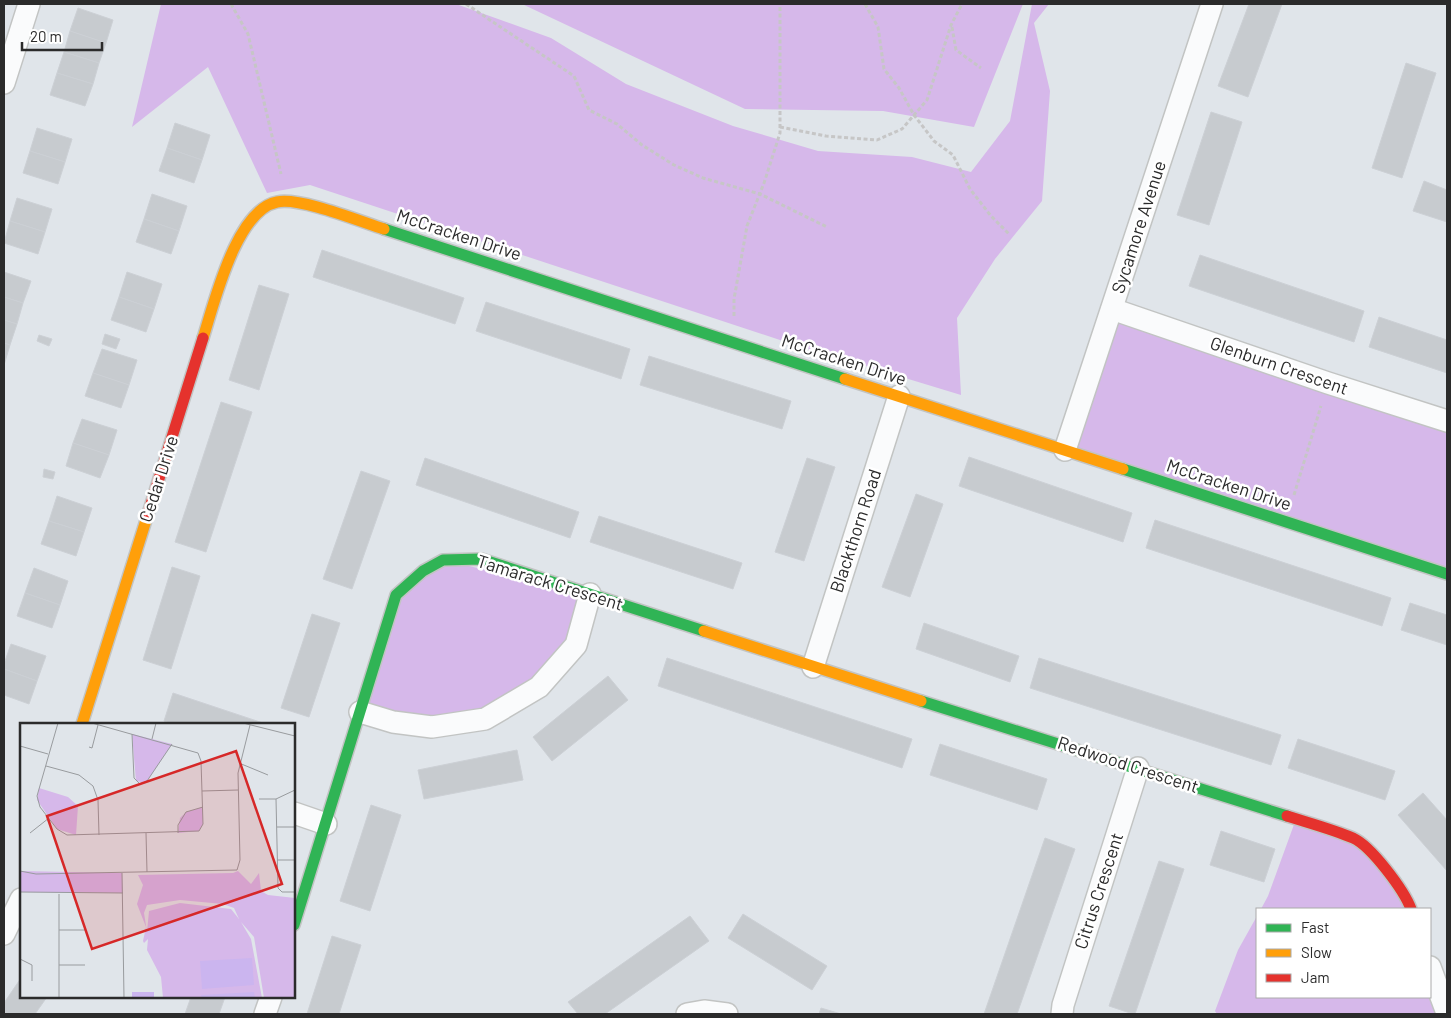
<svg xmlns="http://www.w3.org/2000/svg" width="1451" height="1018" font-family="Barlow,sans-serif">
  <style>
    .green { fill: #d6b8ea }
    .building { fill: #c7cbcf; stroke: #ccd0d5 }
    .lines { fill: none; stroke-linecap: round; stroke-linejoin: round }
    .street-casing { stroke: #c2c4c3; stroke-width: 24 }
    .fast-casing { stroke: #c2c4c3; stroke-width: 14 }
    .slow-casing { stroke: #c2c4c3; stroke-width: 14 }
    .jam-casing { stroke: #c2c4c3; stroke-width: 14 }
    .path { stroke: #c6c6c6; stroke-width: 3; stroke-dasharray: 4 2.5; stroke-linecap: butt }
    .street { stroke: #fafbfc; stroke-width: 21 }
    .fast { stroke: #30b455; stroke-width: 11 }
    .slow { stroke: #ff9f0a; stroke-width: 11 }
    .jam { stroke: #e5322d; stroke-width: 11 }
    .labels { text-anchor: middle; stroke-width: 5; stroke-linejoin: round; paint-order: stroke }
    .street-label { font-size: 18px; fill: #2b2b2b; stroke: #fff }
    .inset-road { fill: none; stroke: #989b9e; stroke-width: 1 }
    .view { fill: #d62828; fill-opacity: 0.15; stroke: #d62828; stroke-width: 2.5 }
    .inset-edge { fill: none; stroke: #2b2b2b; stroke-width: 2.5 }
  </style>
  <rect width="100%" height="100%" fill="#e0e5ea"/>
  <g class="green">
    <polygon points="161,4 456,4 551,38 626,84 733,126 818,151 912,157 971,172 1010,121 1032,4 1049,4 1034,23 1050,91 1042,201 995,259 957,318 961,395 780,340 310,185 267,193 208,67 132,127"/>
    <polygon points="522,4 1023,4 974,127 883,111 745,109"/>
    <polygon points="1112,309 1447,421 1447,574 1065,450"/>
    <polygon points="443,560 590,594 575,645 485,719 432,727 360,712 396,595"/>
    <polygon points="1296,819 1355,839 1411,909 1261,909 1268,896"/>
    <polygon points="1257,916 1257,997 1430,997 1447,1014 1217,1014 1215,1011 1238,950"/>
  </g>
  <g class="building">
    <polygon points="1249,4 1282,4 1248,97 1218,86"/>
    <polygon points="78,8 113,20 106,43 70,31"/>
    <polygon points="70,31 106,43 99,63 64,52"/>
    <polygon points="64,52 99,63 93,84 57,73"/>
    <polygon points="1406,63 1436,73 1402,178 1372,168"/>
    <polygon points="57,73 93,84 85,106 50,95"/>
    <polygon points="1211,112 1242,122 1209,225 1177,215"/>
    <polygon points="175,123 210,135 202,160 167,148"/>
    <polygon points="37,128 72,139 65,162 30,151"/>
    <polygon points="167,148 202,160 194,183 159,171"/>
    <polygon points="30,151 65,162 58,184 23,173"/>
    <polygon points="1424,181 1447,190 1447,222 1413,211"/>
    <polygon points="152,194 187,206 179,231 144,219"/>
    <polygon points="17,198 52,209 45,232 10,221"/>
    <polygon points="144,219 179,231 171,254 136,242"/>
    <polygon points="10,221 45,232 38,254 4,243"/>
    <polygon points="322,250 464,298 455,324 313,277"/>
    <polygon points="1200,255 1364,311 1354,342 1189,286"/>
    <polygon points="4,272 31,281 23,303 4,297"/>
    <polygon points="127,272 162,284 154,309 119,297"/>
    <polygon points="259,285 289,294 259,390 229,380"/>
    <polygon points="4,297 23,303 17,324 4,320"/>
    <polygon points="119,297 154,309 146,332 111,320"/>
    <polygon points="486,302 630,349 621,379 476,331"/>
    <polygon points="1379,317 1447,340 1447,373 1369,347"/>
    <polygon points="4,320 17,324 10,345 4,343"/>
    <polygon points="105,334 120,339 116,349 102,344"/>
    <polygon points="39,335 52,339 49,346 37,341"/>
    <polygon points="4,343 10,345 4,365"/>
    <polygon points="102,349 137,360 129,385 93,373"/>
    <polygon points="649,356 791,401 782,429 640,385"/>
    <polygon points="93,373 129,385 121,408 85,396"/>
    <polygon points="221,402 252,412 206,552 175,542"/>
    <polygon points="82,419 117,430 109,455 73,443"/>
    <polygon points="73,443 109,455 100,478 66,466"/>
    <polygon points="969,457 1132,513 1123,542 959,486"/>
    <polygon points="425,458 579,512 570,538 416,485"/>
    <polygon points="807,458 835,467 804,561 775,552"/>
    <polygon points="44,469 55,472 53,479 43,477"/>
    <polygon points="361,471 390,481 352,589 323,579"/>
    <polygon points="916,494 943,504 910,597 882,587"/>
    <polygon points="57,496 92,508 84,532 49,521"/>
    <polygon points="599,516 742,563 733,589 590,542"/>
    <polygon points="1155,520 1391,598 1382,626 1146,548"/>
    <polygon points="49,521 84,532 76,556 41,544"/>
    <polygon points="172,567 200,576 171,669 143,660"/>
    <polygon points="34,568 68,581 60,605 25,593"/>
    <polygon points="25,593 60,605 52,628 17,616"/>
    <polygon points="1410,603 1447,615 1447,645 1401,630"/>
    <polygon points="312,614 340,623 309,717 281,708"/>
    <polygon points="924,623 1019,656 1010,682 916,649"/>
    <polygon points="11,644 46,656 37,681 4,669 4,664"/>
    <polygon points="667,658 912,739 902,768 658,686"/>
    <polygon points="1039,658 1281,735 1271,765 1030,688"/>
    <polygon points="4,669 37,681 29,704 4,695"/>
    <polygon points="608,676 628,700 552,761 533,737"/>
    <polygon points="173,693 266,724 174,724 164,721"/>
    <polygon points="1298,739 1395,771 1385,800 1288,768"/>
    <polygon points="940,744 1047,779 1037,810 930,775"/>
    <polygon points="517,750 523,780 424,799 418,770"/>
    <polygon points="1423,793 1447,820 1447,871 1398,815"/>
    <polygon points="371,805 401,815 370,911 340,901"/>
    <polygon points="1221,831 1275,849 1264,882 1210,865"/>
    <polygon points="1045,838 1075,849 1017,1014 984,1014"/>
    <polygon points="1159,861 1184,869 1135,1014 1133,1014 1109,1006"/>
    <polygon points="743,914 827,966 812,990 728,938"/>
    <polygon points="690,916 709,941 605,1014 578,1014 568,1002"/>
    <polygon points="332,936 361,945 339,1014 307,1014"/>
    <polygon points="21,978 21,997 47,997 35,1014 4,1014 4,1003"/>
    <polygon points="191,997 225,997 219,1014 185,1014"/>
    <polygon points="821,1008 841,1014 819,1014"/>
  </g>
  <g class="lines">
    <g class="street-casing">
      <g id="street">
        <polyline points="4,83 29,4"/>
        <polyline points="1112,309 1328,383 1447,421"/>
        <polyline points="1065,450 1212,4"/>
        <polyline points="813,667 899,396"/>
        <polyline points="360,712 393,722 432,727 485,719 539,687 576,645 590,594"/>
        <polyline points="294,813 326,824"/>
        <polyline points="4,934 21,899"/>
        <polyline points="1430,967 1447,1013"/>
        <polyline points="265,1014 271,997"/>
        <polyline points="687,1014 704,1011 727,1014"/>
        <polyline points="1062,1014 1063,1005 1138,768"/>
      </g>
    </g>
    <g class="fast-casing">
      <g id="fast">
        <polyline points="384,229 845,379"/>
        <polyline points="1123,469 1447,574"/>
        <polyline points="921,701 1287,816"/>
        <polyline points="294,925 396,595 423,571 443,560 481,559 704,631"/>
      </g>
    </g>
    <g class="slow-casing">
      <g id="slow">
        <path d="M 203,338 C 214,304 236,210 277,202 C 300,197 359,221 384,229"/>
        <polyline points="845,379 1123,469"/>
        <polyline points="704,631 921,701"/>
        <polyline points="82,724 147,517"/>
      </g>
    </g>
    <g class="jam-casing">
      <g id="jam">
        <polyline points="147,517 203,338"/>
        <path d="M 1287,816 C 1309,823 1332,829 1353,838 C 1371,846 1404,890 1411,909"/>
      </g>
    </g>
    <g class="path">
      <polyline points="231,4 248,34 281,174"/>
      <polyline points="466,4 574,76 589,110 617,124 642,145 674,165 703,178 760,194 827,227"/>
      <polyline points="865,4 878,27 884,69 899,88 914,115 934,141 953,155 970,189 991,216 1010,235"/>
      <polyline points="952,27 956,50 981,68"/>
      <polyline points="780,127 826,136 877,140 902,129 927,100 951,25 962,4"/>
      <polyline points="734,316 734,299 747,226 764,183 780,133 780,4"/>
      <polyline points="1294,495 1321,406"/>
    </g>
    <use href="#street" class="street"/>
    <use href="#fast" class="fast"/>
    <use href="#slow" class="slow"/>
    <use href="#jam" class="jam"/>
  </g>
  <g class="labels">
    <g class="street-label">
      <text transform="translate(1139 227) rotate(-72)" y="6">Sycamore Avenue</text>
      <text transform="translate(459 235) rotate(18)" y="6">McCracken Drive</text>
      <text transform="translate(844 360) rotate(18)" y="6">McCracken Drive</text>
      <text transform="translate(1279 366) rotate(19)" y="6">Glenburn Crescent</text>
      <text transform="translate(159 479) rotate(-72)" y="6">Cedar Drive</text>
      <text transform="translate(1229 485) rotate(18)" y="6">McCracken Drive</text>
      <text transform="translate(856 531) rotate(-72)" y="6">Blackthorn Road</text>
      <text transform="translate(550 583) rotate(17)" y="6">Tamarack Crescent</text>
      <text transform="translate(1128 765) rotate(18)" y="6">Redwood Crescent</text>
      <text transform="translate(1099 891) rotate(-72)" y="6">Citrus Crescent</text>
    </g>
  </g>
  <g transform="translate(20 723)">
    <rect width="275" height="275" fill="#e0e5ea"/>
    <path d="M 112,11 L 152,21 L 126,60 L 116,58 ZM 19,65 L 48,74 L 58,83 L 56,112 L 37,106 L 17,77 ZM 183,84 L 183,101 L 179,108 L 158,110 L 160,95 L 166,89 ZM 0,148 L 102,150 L 103,170 L 0,169 ZM 218,148 L 231,161 L 239,150 L 241,168 L 248,172 L 275,175 L 275,274 L 244,275 L 234,214 L 221,199 L 231,216 L 242,275 L 143,275 L 141,254 L 127,227 L 128,216 L 124,220 L 123,218 L 126,204 L 117,181 L 123,162 L 118,152 L 213,150 ZM 160,177 L 203,181 L 214,185 L 219,196 L 211,186 L 160,180 L 129,188 L 127,209 L 124,190 L 127,182 Z" fill="#d6b8ea" fill-rule="evenodd"/>
    <path d="M 232,235 L 234,262 L 182,266 L 180,238 ZM 112,269 L 134,269 L 134,275 L 112,275 ZM 234,269 L 235,275 L 182,275 L 181,272 Z" fill="#cbb5ef"/>
    <path class="inset-road" d="M 38,0 L 17,73 L 20,84 L 37,106 L 47,112 L 179,108 L 183,101 L 181,38 L 178,30 L 72,0M 223,0 L 275,13M 112,11 L 114,55 L 120,61 L 127,58 L 152,21M 132,16 L 136,0M 0,23 L 28,31M 69,24 L 72,25 L 78,2M 219,40 L 248,52M 26,43 L 59,52 L 73,63 L 78,77 L 79,112M 182,68 L 218,67M 239,76 L 256,76M 256,76 L 258,165 L 262,169 L 275,169M 256,76 L 275,67M 257,104 L 275,104M 10,110 L 29,95M 126,110 L 127,149M 158,110 L 158,102 L 166,89 L 183,84M 257,137 L 275,137M 0,148 L 16,151 L 217,147 L 220,137 L 218,50 L 230,2M 102,150 L 104,275M 0,169 L 103,170M 39,171 L 39,275M 39,207 L 65,207M 0,236 L 12,242 L 12,258M 39,242 L 65,242"/>
    <path class="view" d="M 216,28 L 262,161 L 72,226 L 27,93 Z"/>
    <rect width="275" height="275" class="inset-edge"/>
  </g>
  <rect width="1451" height="1018" fill="none" stroke="#2b2b2b" stroke-width="10"/>
  <rect x="1256" y="908" width="175" height="90" fill="#ffffff" stroke="#aaaaaa"/>
  <rect x="1266" y="924" width="25" height="8" fill="#30b455" stroke="#aaaaaa"/>
  <text x="1301" y="933" font-size="15" fill="#2b2b2b">Fast</text>
  <rect x="1266" y="949" width="25" height="8" fill="#ff9f0a" stroke="#aaaaaa"/>
  <text x="1301" y="958" font-size="15" fill="#2b2b2b">Slow</text>
  <rect x="1266" y="974" width="25" height="8" fill="#e5322d" stroke="#aaaaaa"/>
  <text x="1301" y="983" font-size="15" fill="#2b2b2b">Jam</text>
  <path d="M22 42v8h80v-8" fill="none" stroke="#2b2b2b" stroke-width="2.5"/>
  <text x="30" y="42" font-size="15" fill="#2b2b2b" stroke="#ffffff" stroke-width="4" paint-order="stroke">20 m</text>
</svg>
